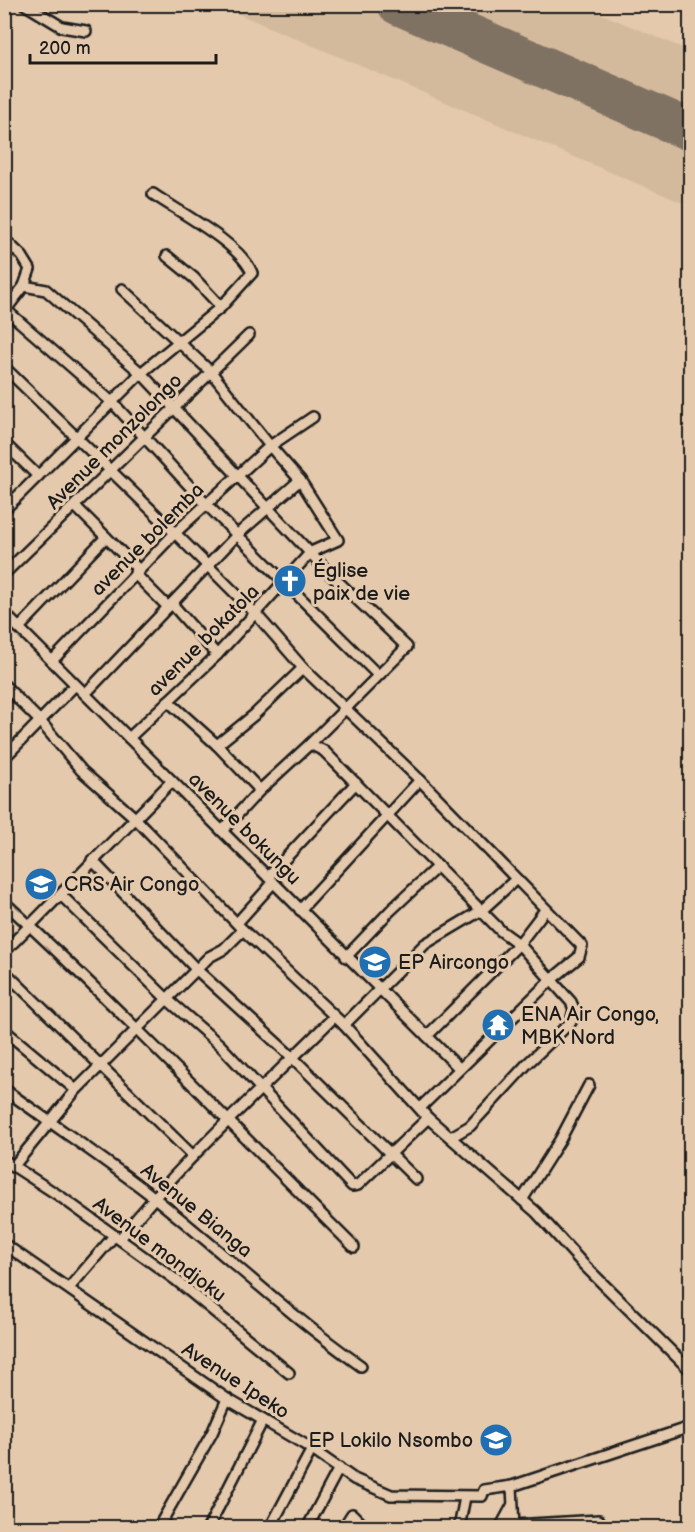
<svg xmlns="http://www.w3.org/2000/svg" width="695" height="1532" font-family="'Balsamiq Sans',sans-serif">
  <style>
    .built { fill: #d4ba9c }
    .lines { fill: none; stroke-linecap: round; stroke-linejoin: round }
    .runway { stroke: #807264; stroke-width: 42 }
    .minor-casing { stroke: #1c1c1c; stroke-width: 14 }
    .minor { stroke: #e4c9ac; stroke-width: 9 }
    .labels { text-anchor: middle; stroke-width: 6; stroke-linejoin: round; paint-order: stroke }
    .street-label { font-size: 20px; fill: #1c1c1c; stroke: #e4c9ac }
    .poi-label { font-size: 20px; fill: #1c1c1c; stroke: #e4c9ac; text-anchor: start }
  </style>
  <rect width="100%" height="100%" fill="#e4c9ac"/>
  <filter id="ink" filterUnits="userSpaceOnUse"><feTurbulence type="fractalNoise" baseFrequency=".0167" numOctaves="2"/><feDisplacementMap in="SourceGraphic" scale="12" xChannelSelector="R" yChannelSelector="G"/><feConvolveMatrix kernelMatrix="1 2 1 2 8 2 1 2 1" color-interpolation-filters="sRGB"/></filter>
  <g filter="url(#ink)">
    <polygon class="built" points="217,5 580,5 690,51 690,206"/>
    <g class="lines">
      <polyline class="runway" points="398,4 690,130"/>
      <g class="minor-casing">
        <g id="minor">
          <polyline points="24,4 62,27 86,31"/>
          <path d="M 153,194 C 179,212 241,244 252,273 L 221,307 L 194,278 L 167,256"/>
          <polyline points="4,239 22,256 30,269 24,286"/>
          <polyline points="6,310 113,403 207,505 378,675"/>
          <polyline points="4,312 24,286 46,290 141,373 330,574 407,647 310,744 260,790 222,831"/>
          <polyline points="4,367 175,533 256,614 303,668 420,780 582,946 579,957 551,980 420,1108"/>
          <polyline points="4,443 38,476"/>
          <polyline points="75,506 136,567 135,574 168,607"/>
          <polyline points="4,510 141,373 221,307"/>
          <polyline points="4,574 249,335"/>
          <polyline points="172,604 217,655"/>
          <polyline points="4,613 459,1068"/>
          <polyline points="19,628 106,537"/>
          <polyline points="52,661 175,533 270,446 211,372 122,289"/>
          <polyline points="4,685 40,721 82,771 135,818 243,930 344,1025 428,1118 536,1212 584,1265 690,1370"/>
          <polyline points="85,694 238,534 300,480"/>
          <polyline points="168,701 217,745 260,790"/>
          <polyline points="129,738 217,655 311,552 338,540 300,480 270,446 313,417"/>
          <polyline points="310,744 324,751 501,931 519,944 571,1002 574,1009 571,1022 527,1064 470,1126 451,1137"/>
          <polyline points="217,745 254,715 303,668"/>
          <polyline points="4,758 75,685"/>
          <polyline points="92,860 197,970 293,1058 416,1179"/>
          <polyline points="268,877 356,783"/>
          <polyline points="61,895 168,1000 220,1045 352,1186 358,1185 428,1118"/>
          <path d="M 4,902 C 125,1013 238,1132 354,1247"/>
          <polyline points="300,910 420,780"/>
          <polyline points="237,923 273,883"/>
          <polyline points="4,952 172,781"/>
          <polyline points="346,957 390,911 438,866"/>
          <polyline points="4,971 193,1156"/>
          <polyline points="344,1025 425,944 482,910 515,880"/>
          <polyline points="4,1030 76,1090"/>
          <polyline points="427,1036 519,944 545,910"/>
          <path d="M 4,1089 C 54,1126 107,1160 156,1199 C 225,1254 289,1315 361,1366"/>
          <polyline points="4,1160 61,1197 176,1280 289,1373"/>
          <polyline points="13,1167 76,1090 209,957 224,949 243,930"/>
          <polyline points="522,1200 560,1140 589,1085"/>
          <path d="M 120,1239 C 184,1158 261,1090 334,1017"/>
          <polyline points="4,1244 227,1399 304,1444 354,1479 391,1495 482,1496 484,1490 512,1486 690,1427"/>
          <polyline points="69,1288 114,1236"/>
          <polyline points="512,1486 514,1528"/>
          <polyline points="514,1525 599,1520 599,1528"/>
          <polyline points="158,1528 212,1433 227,1399"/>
          <polyline points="208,1528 263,1420"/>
          <polyline points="270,1528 312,1449"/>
          <polyline points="307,1528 339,1468"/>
          <polyline points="343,1528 352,1514 366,1528"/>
          <polyline points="459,1528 465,1497"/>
          <polyline points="500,1528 512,1506"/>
        </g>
      </g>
      <use href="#minor" class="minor"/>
    </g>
  </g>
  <defs>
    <g id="church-disc" transform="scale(1.725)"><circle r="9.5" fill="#1f6fb2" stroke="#e4c9ac"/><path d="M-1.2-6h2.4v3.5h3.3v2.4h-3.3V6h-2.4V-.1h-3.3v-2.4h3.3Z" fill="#fff"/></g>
    <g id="school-disc" transform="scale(1.725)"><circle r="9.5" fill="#1f6fb2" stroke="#e4c9ac"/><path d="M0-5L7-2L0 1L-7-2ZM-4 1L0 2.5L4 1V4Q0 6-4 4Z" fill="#fff"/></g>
    <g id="temple-disc" transform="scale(1.725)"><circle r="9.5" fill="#1f6fb2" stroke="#e4c9ac"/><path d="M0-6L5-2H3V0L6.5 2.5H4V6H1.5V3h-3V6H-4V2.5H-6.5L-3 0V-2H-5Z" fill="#fff"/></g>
  </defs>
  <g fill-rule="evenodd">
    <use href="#church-disc" x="290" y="581"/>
    <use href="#school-disc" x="41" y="884"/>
    <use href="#school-disc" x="375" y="962"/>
    <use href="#temple-disc" x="498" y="1025"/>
    <use href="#school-disc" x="496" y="1440"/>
  </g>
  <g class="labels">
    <g class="street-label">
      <text transform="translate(114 441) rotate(-45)" y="7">Avenue monzolongo</text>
      <text transform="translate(147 539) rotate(-45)" y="7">avenue bolemba</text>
      <text transform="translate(203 640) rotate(-45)" y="7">avenue bokatola</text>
      <text transform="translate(245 828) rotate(45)" y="7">avenue bokungu</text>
      <text transform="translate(197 1210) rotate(39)" y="7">Avenue Bianga</text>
      <text transform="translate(160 1249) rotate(37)" y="7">Avenue mondjoku</text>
      <text transform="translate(236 1380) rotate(33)" y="7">Avenue Ipeko</text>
    </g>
    <g class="poi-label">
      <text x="313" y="577">Église<tspan x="313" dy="23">paix de vie</tspan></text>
      <text x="64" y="891">CRS Air Congo</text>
      <text x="398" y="969">EP Aircongo</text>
      <text x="521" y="1021">ENA Air Congo,<tspan x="521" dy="23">MBK Nord</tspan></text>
      <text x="473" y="1447" text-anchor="end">EP Lokilo Nsombo</text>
    </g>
  </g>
  <rect width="695" height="1532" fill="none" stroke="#e4c9ac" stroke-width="24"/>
  <rect x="12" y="12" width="671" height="1508" fill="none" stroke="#1c1c1c" stroke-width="2" filter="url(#ink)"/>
  <path d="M30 54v9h186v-9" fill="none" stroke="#1c1c1c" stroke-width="3"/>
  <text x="39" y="54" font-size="18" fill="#1c1c1c" stroke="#e4c9ac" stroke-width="4.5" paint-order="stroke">200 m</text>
</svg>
